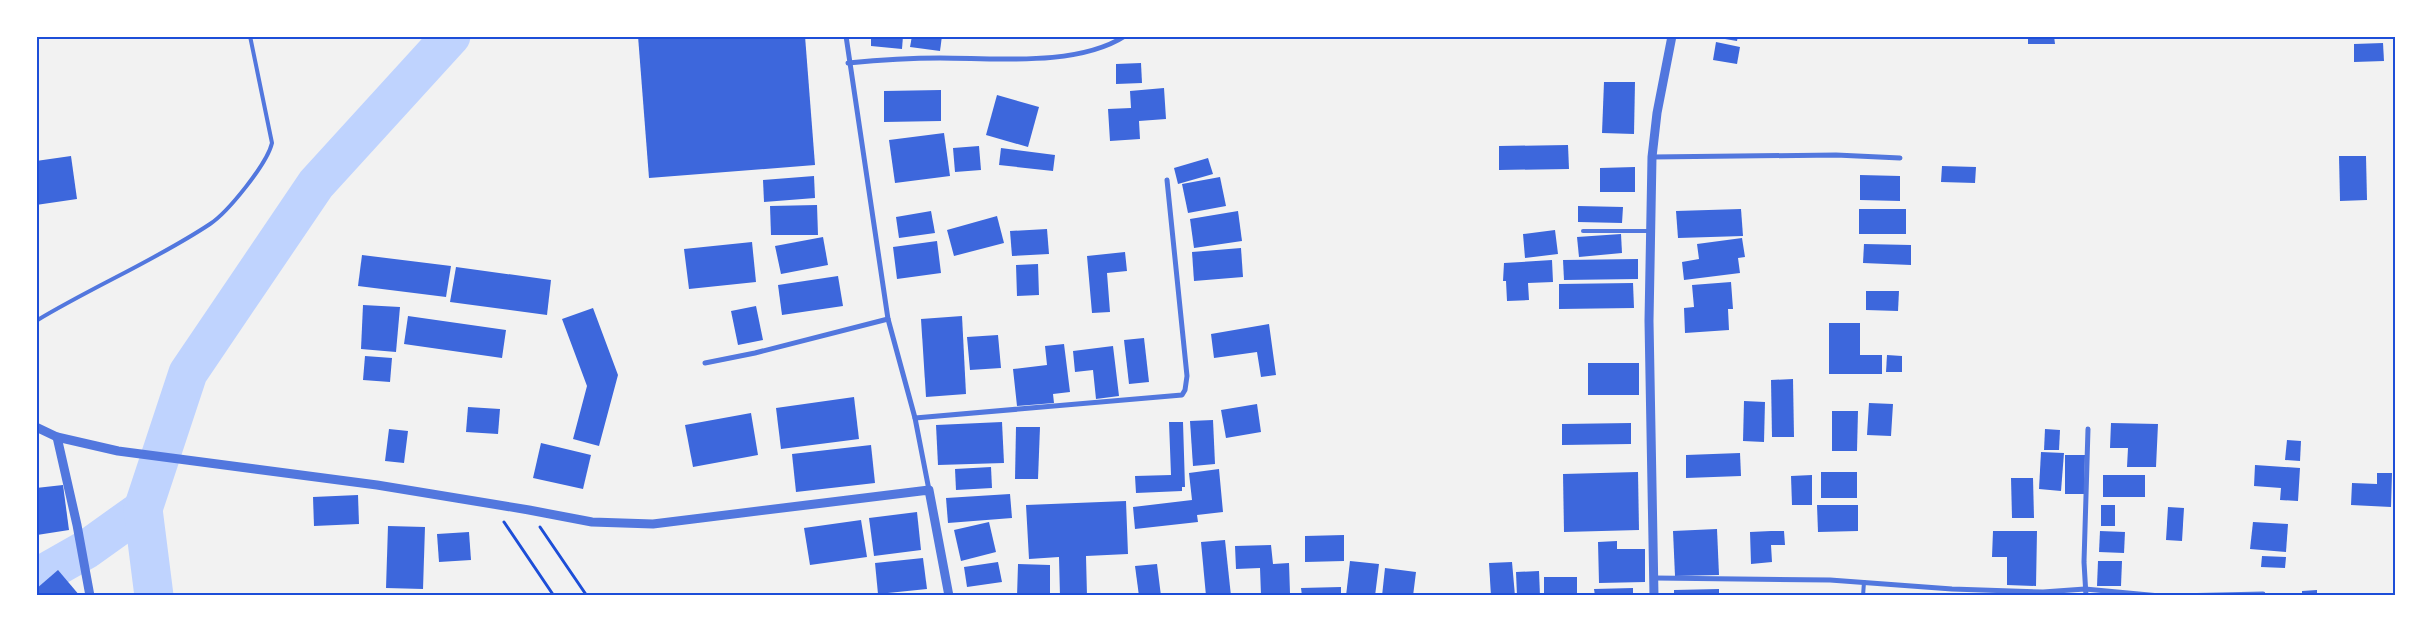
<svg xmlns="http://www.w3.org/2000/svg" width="2432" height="632" font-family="'IBM Plex Sans',sans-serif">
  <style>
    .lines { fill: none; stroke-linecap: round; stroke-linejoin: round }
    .river { stroke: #bfd3fe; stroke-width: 39 }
    .building { fill: #3d67dc }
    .path { stroke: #1d4ed8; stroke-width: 3 }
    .service { stroke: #5277de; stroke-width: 4 }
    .minor { stroke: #5277de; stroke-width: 5 }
    .tertiary { stroke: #5277de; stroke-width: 9 }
    .neatline { fill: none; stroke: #1d4ed8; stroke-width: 2 }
  </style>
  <rect width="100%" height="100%" fill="#f2f2f2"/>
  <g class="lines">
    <g class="river">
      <polyline points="36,578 87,549 143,509"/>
      <polyline points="154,596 143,509 188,373 316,184 451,36"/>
    </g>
  </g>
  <g class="building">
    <polygon points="638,36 805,36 815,165 649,178"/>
    <polygon points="871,36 903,36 902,49 871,46"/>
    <polygon points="912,36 942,36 940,51 910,47"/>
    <polygon points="1720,36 1738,36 1737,41 1719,38"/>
    <polygon points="2028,36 2054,36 2055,44 2028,44"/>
    <polygon points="1716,42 1740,47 1737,64 1713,60"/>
    <polygon points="2383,43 2384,61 2354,62 2354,44"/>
    <polygon points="1141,63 1142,83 1116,84 1116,64"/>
    <polygon points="1604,82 1635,82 1634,134 1602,133"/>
    <polygon points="1164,88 1166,119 1139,121 1140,139 1110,141 1108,109 1131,108 1130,91"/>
    <polygon points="941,90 941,121 884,122 884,91"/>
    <polygon points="997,95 1039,107 1028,147 986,135"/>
    <polygon points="944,133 950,176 895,183 889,140"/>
    <polygon points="1568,145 1569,169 1499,170 1499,146"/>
    <polygon points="979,146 981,170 955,172 953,148"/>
    <polygon points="1001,148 1055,155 1053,171 999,165"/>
    <polygon points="71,156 77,199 36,205 36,161"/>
    <polygon points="2339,156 2366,156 2367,200 2340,201"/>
    <polygon points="1208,158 1213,174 1178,184 1174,168"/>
    <polygon points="1942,166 1976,167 1975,183 1941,182"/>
    <polygon points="1635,167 1635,192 1600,192 1600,168"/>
    <polygon points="1860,175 1900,176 1900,201 1860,200"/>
    <polygon points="814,176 815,198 764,202 763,180"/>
    <polygon points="1220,177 1226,206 1188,213 1182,184"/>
    <polygon points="817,205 818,235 771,235 770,206"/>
    <polygon points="1578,206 1623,207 1622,223 1578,222"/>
    <polygon points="1741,209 1743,236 1678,238 1676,211"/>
    <rect x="1859" y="209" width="47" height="25"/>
    <polygon points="931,211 935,233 899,238 896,217"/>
    <polygon points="1238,211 1242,241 1194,248 1190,219"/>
    <polygon points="997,216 1004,243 954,256 947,230"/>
    <polygon points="1047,229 1049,254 1012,256 1010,231"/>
    <polygon points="1555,230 1558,254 1525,258 1523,234"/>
    <polygon points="1621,234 1622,253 1579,257 1577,237"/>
    <polygon points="823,237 828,265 781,274 775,246"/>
    <polygon points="1742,238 1745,257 1738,258 1740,273 1684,280 1682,262 1699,259 1697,244"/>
    <polygon points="937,241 941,273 897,279 893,247"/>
    <polygon points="752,242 756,282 689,289 684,249"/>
    <polygon points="1864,244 1911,245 1911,265 1863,263"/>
    <polygon points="1241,248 1243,277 1194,281 1192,252"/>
    <polygon points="1125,252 1127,271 1107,273 1110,312 1092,313 1087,256"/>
    <polygon points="362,255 451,266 446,297 358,286"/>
    <polygon points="1638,259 1638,279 1564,280 1563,260"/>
    <polygon points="1552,260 1553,282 1528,283 1529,300 1507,301 1506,281 1503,281 1504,263"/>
    <polygon points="1038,264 1039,295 1017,296 1016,265"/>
    <polygon points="456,267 551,280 547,315 450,302"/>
    <polygon points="838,276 843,306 782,315 778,285"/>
    <polygon points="1731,282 1733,309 1728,309 1729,330 1685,333 1684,308 1694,307 1692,285"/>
    <polygon points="1633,283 1634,308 1559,309 1559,284"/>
    <polygon points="1866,291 1899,291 1898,311 1866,310"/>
    <polygon points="363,305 400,307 396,352 361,349"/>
    <polygon points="756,306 763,340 738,345 731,311"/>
    <polygon points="593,308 618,375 599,446 573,439 587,386 562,319"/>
    <polygon points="408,316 506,330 502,358 404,344"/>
    <polygon points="962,316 966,394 926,397 921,319"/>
    <polygon points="1829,323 1860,323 1860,355 1882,355 1882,374 1829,374"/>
    <polygon points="1269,324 1276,375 1261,377 1257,352 1214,358 1211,334"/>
    <polygon points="998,335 1001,368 970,370 967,337"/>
    <polygon points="1144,338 1149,382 1129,384 1124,340"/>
    <polygon points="1064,344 1070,392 1053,394 1054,403 1017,406 1013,369 1047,365 1045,346"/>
    <polygon points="1113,346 1119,396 1096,399 1093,370 1075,372 1073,351"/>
    <polygon points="1887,355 1902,356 1902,372 1886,372"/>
    <polygon points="365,356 392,358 390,382 363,380"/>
    <rect x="1588" y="363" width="51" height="32"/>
    <polygon points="1793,379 1794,437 1772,437 1771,380"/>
    <polygon points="854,397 859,439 781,449 776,408"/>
    <polygon points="1744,401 1765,402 1764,442 1743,441"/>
    <polygon points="1869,403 1893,404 1891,436 1867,435"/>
    <polygon points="1257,404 1261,432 1226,438 1221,410"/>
    <polygon points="468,407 500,409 498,434 466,432"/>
    <polygon points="1832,411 1858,411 1857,451 1832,451"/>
    <polygon points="751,413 758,455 693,467 685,425"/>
    <polygon points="1213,420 1215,464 1193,466 1190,421"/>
    <polygon points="1002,422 1004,463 938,465 936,425"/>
    <polygon points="1169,422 1183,422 1185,487 1182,487 1182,491 1136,493 1135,476 1171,475"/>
    <polygon points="1631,423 1631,444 1562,445 1562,424"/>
    <polygon points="2111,423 2158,424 2156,467 2127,467 2128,448 2110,448"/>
    <polygon points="1016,427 1040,427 1038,479 1015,479"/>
    <polygon points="389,429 408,431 404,463 385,461"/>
    <polygon points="2045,429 2060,430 2059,450 2044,450"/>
    <polygon points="2287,440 2301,441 2300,461 2285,460"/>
    <polygon points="541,443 591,455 583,489 533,478"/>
    <polygon points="871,445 875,483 796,492 792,454"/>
    <polygon points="2041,452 2064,453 2061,491 2039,489"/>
    <polygon points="1740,453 1741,476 1686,478 1686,455"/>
    <polygon points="2065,455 2085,455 2084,494 2065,494"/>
    <polygon points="2255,465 2300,468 2298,501 2280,500 2281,488 2254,486"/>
    <polygon points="991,467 992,488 956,490 955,469"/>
    <polygon points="1219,469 1223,512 1197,515 1198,522 1135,529 1133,507 1192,500 1189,473"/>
    <polygon points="1638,472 1639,530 1564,532 1563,474"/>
    <rect x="1821" y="472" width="36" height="26"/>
    <polygon points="2377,473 2392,473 2391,507 2351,505 2352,483 2377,484"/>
    <polygon points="1812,475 1812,505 1792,505 1791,476"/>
    <rect x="2103" y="475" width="42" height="22"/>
    <polygon points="2011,478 2033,478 2034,518 2012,518"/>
    <polygon points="63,485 69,530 37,535 36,488"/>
    <polygon points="1010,494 1012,518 948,523 946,498"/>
    <polygon points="358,495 359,524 314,526 313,497"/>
    <polygon points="1126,501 1128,554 1086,556 1087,596 1060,596 1059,557 1029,559 1026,505"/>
    <polygon points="1817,505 1858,505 1858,531 1818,532"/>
    <rect x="2101" y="505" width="14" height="21"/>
    <polygon points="2168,507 2184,508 2182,541 2166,540"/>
    <polygon points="917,512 921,550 874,556 869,518"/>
    <polygon points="861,520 867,557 810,565 804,528"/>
    <polygon points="989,522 996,552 961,561 954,530"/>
    <polygon points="2253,522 2288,524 2286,552 2250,549"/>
    <polygon points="388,526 425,527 423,589 386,588"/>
    <polygon points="1717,529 1719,575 1675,576 1673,531"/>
    <polygon points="1771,531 1784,531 1785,545 1771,545 1772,562 1751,564 1750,532"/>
    <polygon points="1993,531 2037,531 2036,586 2007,585 2007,557 1992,557"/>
    <polygon points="2100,531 2125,532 2124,553 2099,552"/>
    <polygon points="469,532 471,560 439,562 437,534"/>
    <polygon points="1344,535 1344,561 1305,562 1305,536"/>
    <polygon points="1225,540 1231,596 1206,596 1201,542"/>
    <polygon points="1617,541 1617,549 1645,549 1645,582 1599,583 1598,542"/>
    <polygon points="1271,545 1273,564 1289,563 1290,593 1261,595 1260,568 1236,569 1235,546"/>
    <polygon points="2262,556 2286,557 2285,568 2261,567"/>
    <polygon points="923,558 927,589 878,594 875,563"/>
    <polygon points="1350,561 1379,564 1375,596 1346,596"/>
    <polygon points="2098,561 2122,561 2121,586 2097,586"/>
    <polygon points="998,562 1002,582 967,587 964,567"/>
    <polygon points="1512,562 1515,596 1491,596 1489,563"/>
    <polygon points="1018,564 1050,565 1050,596 1017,596"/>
    <polygon points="1157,564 1161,596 1139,596 1135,566"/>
    <polygon points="1385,568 1416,572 1413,596 1382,596"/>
    <polygon points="58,570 80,596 36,596 36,589"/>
    <polygon points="1539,571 1540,596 1517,596 1516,572"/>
    <rect x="1544" y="577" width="33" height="19"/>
    <polygon points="1341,587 1341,596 1302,596 1301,588"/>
    <polygon points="1633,588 1633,596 1595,596 1594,589"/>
    <polygon points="1719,589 1719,596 1674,596 1674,590"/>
    <polygon points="2317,590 2317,596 2302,596 2302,591"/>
    <polygon points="1004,593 1005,596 984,596 984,594"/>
  </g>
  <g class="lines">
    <g class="path">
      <polyline points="504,522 554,596"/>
      <polyline points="540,527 587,596"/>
    </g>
    <g class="service">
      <polyline points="1583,231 1650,231"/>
      <path d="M 36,321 C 92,287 156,260 210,224 C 228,212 267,164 272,143 L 250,36"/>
      <polyline points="1863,596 1864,582"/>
    </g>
    <g class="minor">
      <polyline points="846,36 888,319 915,418 929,490"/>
      <path d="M 848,63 C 879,60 909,58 940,58 C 995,58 1077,67 1125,36"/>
      <polyline points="1652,157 1836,155 1900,158"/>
      <polyline points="705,363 755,353 888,319"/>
      <polyline points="915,418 1182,395 1185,390 1187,376 1167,180"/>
      <polyline points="1655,578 1830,580 1952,589 2043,592 2085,589 2160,596"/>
      <polyline points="2086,596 2084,562 2088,429"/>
      <polyline points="2175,596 2263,594"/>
    </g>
    <g class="tertiary">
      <polyline points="36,427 57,437 118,451 377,485 529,510 592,522 653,524 929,490 949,596"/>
      <polyline points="57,437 77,525 90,596"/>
      <polyline points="1654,596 1649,321 1652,157 1657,113 1672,36"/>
    </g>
  </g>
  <rect width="2432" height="632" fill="none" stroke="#ffffff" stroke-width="75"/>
  <rect x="38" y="38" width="2356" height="556" class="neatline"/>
</svg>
